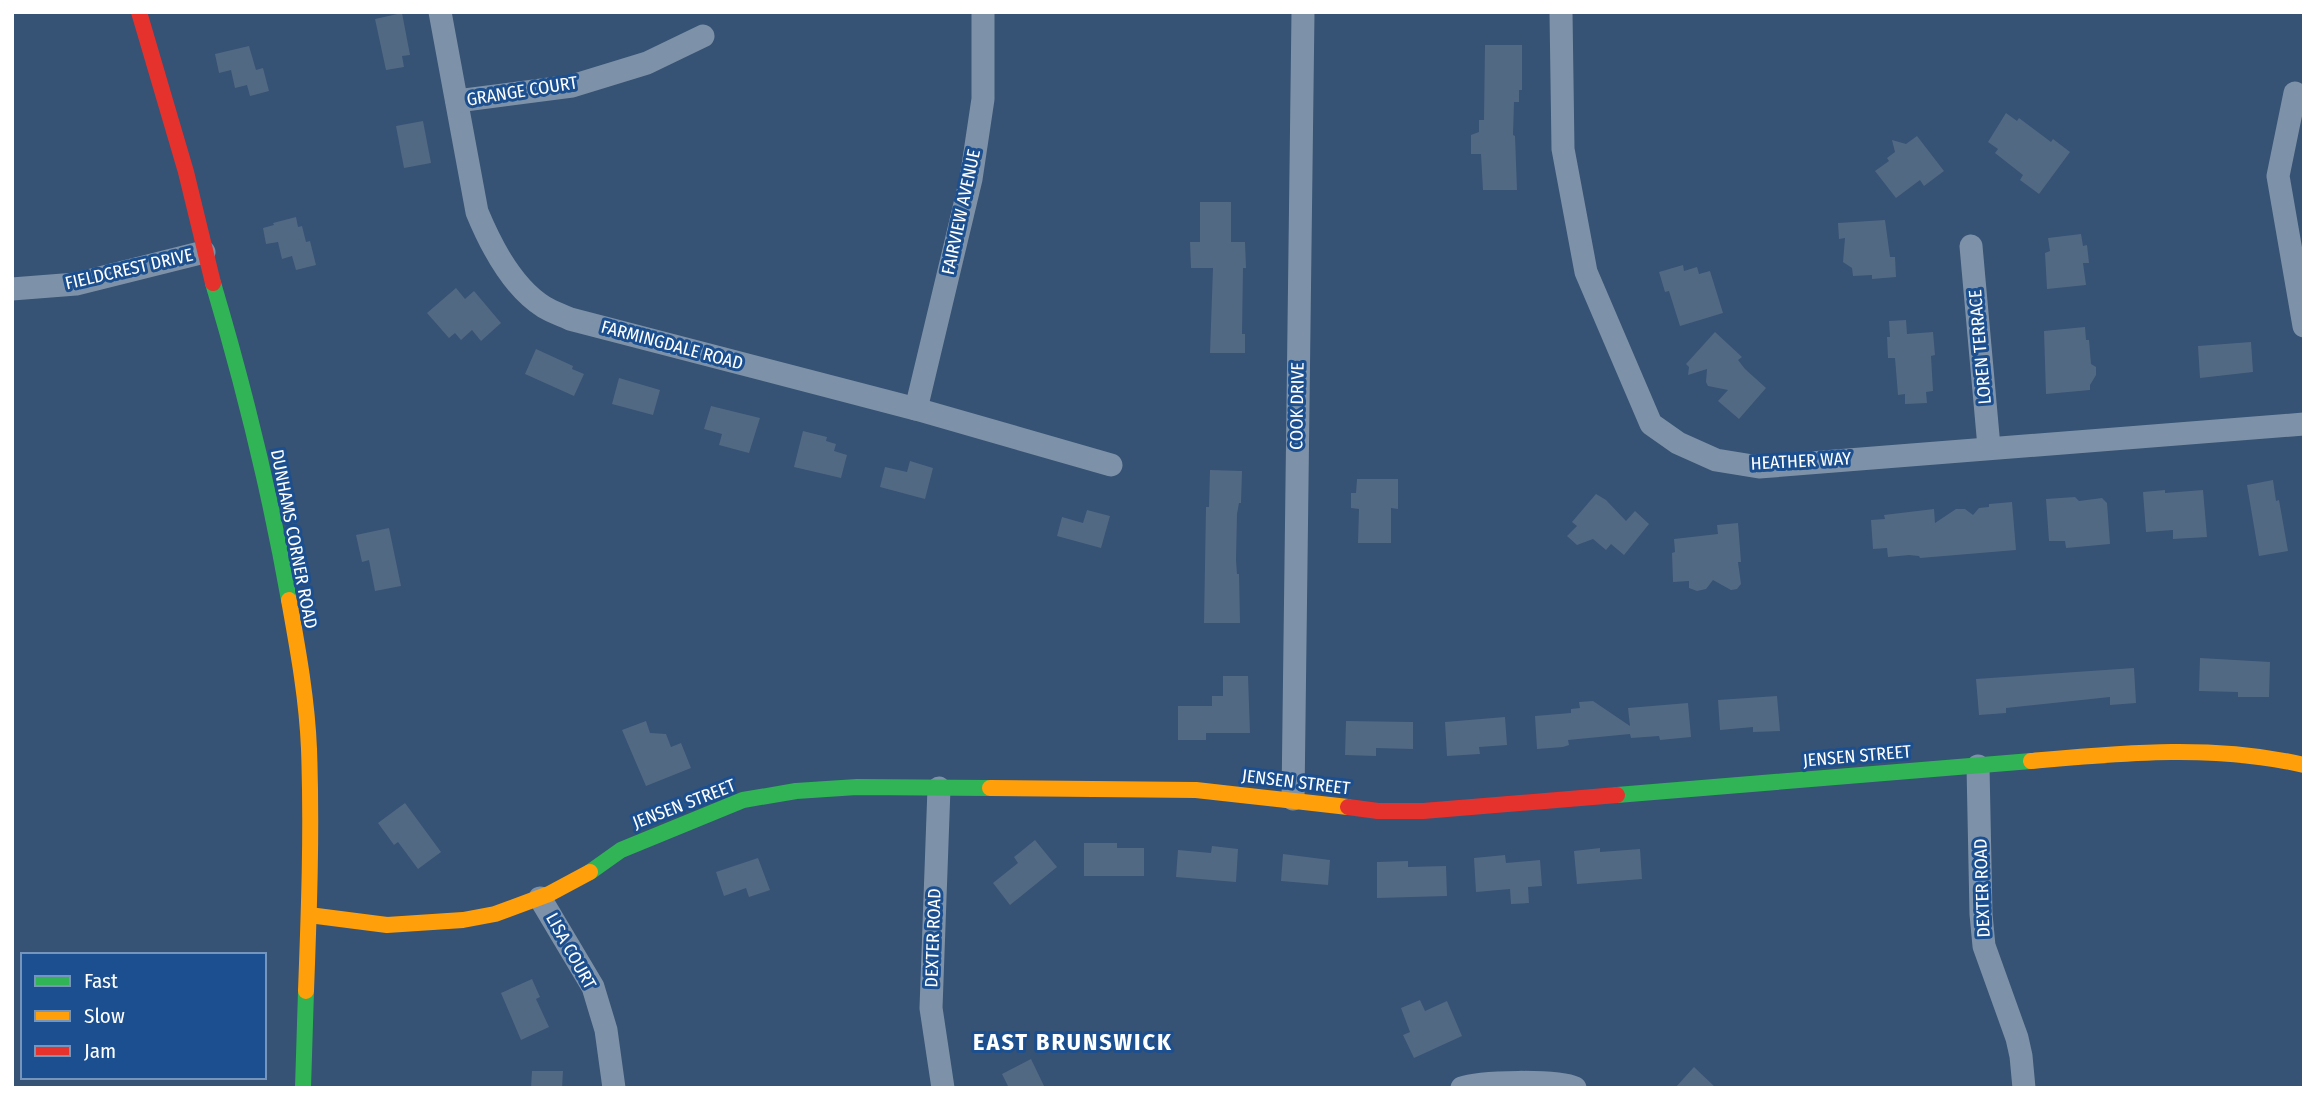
<svg xmlns="http://www.w3.org/2000/svg" width="2316" height="1100" font-family="'Fira Sans Condensed',sans-serif">
  <style>
    .building { fill: #526984 }
    .lines { fill: none; stroke-linecap: round; stroke-linejoin: round }
    .street { stroke: #7d92a8; stroke-width: 23 }
    .fast { stroke: #30b455; stroke-width: 16 }
    .slow { stroke: #ff9f0a; stroke-width: 16 }
    .jam { stroke: #e5322d; stroke-width: 16 }
    .labels { text-anchor: middle; stroke-width: 6; stroke-linejoin: round; paint-order: stroke }
    .street-label { font-size: 18px; fill: #fff; stroke: #1b4f8f }
    .district-label { font-size: 24px; font-weight: bold; letter-spacing: 2px; fill: #fff; stroke: #1b4f8f }
  </style>
  <rect width="100%" height="100%" fill="#365274"/>
  <g class="building">
    <polygon points="402,13 410,55 402,56 404,67 386,70 375,19"/>
    <polygon points="1485,45 1522,45 1522,90 1519,90 1519,102 1514,102 1513,135 1515,136 1517,190 1483,190 1481,154 1471,154 1471,135 1479,132 1479,120 1484,120"/>
    <polygon points="249,46 256,70 263,68 269,91 250,96 247,85 235,88 231,70 219,73 215,54"/>
    <polygon points="2006,113 2017,121 2019,118 2051,142 2053,139 2070,152 2039,194 2020,180 2023,175 1995,153 1998,149 1988,142"/>
    <polygon points="423,121 431,163 404,168 396,126"/>
    <polygon points="1917,136 1944,171 1924,186 1920,180 1896,198 1875,171 1889,161 1887,158 1895,152 1892,140 1906,144"/>
    <polygon points="1200,202 1231,202 1231,242 1245,242 1246,268 1243,268 1242,334 1245,334 1245,353 1210,353 1213,268 1191,268 1190,242 1200,242"/>
    <polygon points="296,217 298,227 302,226 306,242 310,241 316,265 296,270 292,256 282,259 278,242 266,244 263,228 274,225 273,223"/>
    <polygon points="1885,220 1890,257 1895,257 1896,277 1872,279 1872,275 1853,276 1852,268 1843,262 1845,238 1839,239 1838,223"/>
    <polygon points="2081,234 2083,246 2087,245 2089,263 2083,263 2086,285 2047,289 2045,253 2050,251 2048,238"/>
    <polygon points="1683,265 1684,271 1697,267 1699,274 1710,271 1723,313 1680,326 1669,291 1665,292 1659,272"/>
    <polygon points="456,288 465,299 474,291 501,323 481,341 472,330 461,340 455,333 449,338 427,313"/>
    <polygon points="1906,320 1907,334 1933,332 1935,355 1931,356 1933,391 1926,392 1927,403 1905,404 1905,394 1898,395 1895,358 1888,358 1887,337 1890,337 1889,321"/>
    <polygon points="2085,327 2086,340 2089,340 2091,364 2096,367 2096,375 2090,385 2090,390 2046,394 2044,331"/>
    <polygon points="1715,332 1742,357 1738,360 1745,369 1766,388 1739,419 1718,401 1728,390 1708,386 1706,382 1707,369 1688,375 1689,367 1686,364"/>
    <polygon points="2251,342 2253,372 2200,378 2198,346"/>
    <polygon points="536,349 573,366 572,369 584,374 574,396 525,374"/>
    <polygon points="619,378 660,390 653,415 612,404"/>
    <polygon points="711,406 760,418 749,453 719,445 722,434 704,429"/>
    <polygon points="803,431 827,437 826,441 836,444 834,451 847,455 841,478 794,467"/>
    <polygon points="910,461 933,468 925,499 880,487 885,467 907,472"/>
    <polygon points="1210,470 1242,471 1241,503 1239,503 1237,514 1236,560 1237,574 1239,574 1240,623 1204,623 1206,507 1209,507"/>
    <polygon points="1357,479 1398,479 1398,509 1391,508 1391,543 1358,543 1359,509 1351,508 1351,493 1356,493"/>
    <polygon points="2273,480 2276,501 2279,500 2288,551 2259,556 2247,485"/>
    <polygon points="2165,490 2165,493 2203,490 2207,537 2173,539 2173,530 2146,532 2143,492"/>
    <polygon points="1596,494 1606,500 1626,521 1635,511 1649,524 1624,555 1611,544 1606,550 1593,539 1577,545 1567,536 1577,526 1572,522"/>
    <polygon points="2075,497 2079,501 2102,498 2107,503 2110,544 2066,548 2065,541 2049,541 2046,499"/>
    <polygon points="2012,502 2016,550 1920,558 1919,556 1909,555 1888,557 1887,548 1873,549 1871,520 1885,519 1884,515 1934,509 1935,523 1956,509 1965,509 1973,515 1979,508 1989,507 1989,504"/>
    <polygon points="1087,510 1110,516 1101,548 1057,536 1062,517 1083,523"/>
    <polygon points="1738,523 1741,562 1738,562 1741,584 1737,589 1731,590 1713,580 1706,589 1697,591 1689,588 1689,581 1673,582 1672,553 1675,552 1674,539 1718,534 1717,525"/>
    <polygon points="389,528 401,586 375,591 369,560 362,562 356,535"/>
    <polygon points="2200,658 2270,662 2269,697 2238,697 2238,692 2199,691"/>
    <polygon points="2134,668 2136,703 2110,705 2110,697 2006,708 2006,713 1979,715 1976,679"/>
    <polygon points="1223,676 1248,676 1250,733 1206,733 1206,740 1178,740 1178,706 1212,706 1212,696 1223,696"/>
    <polygon points="1777,696 1780,731 1753,732 1753,727 1720,730 1718,700"/>
    <polygon points="1593,701 1630,726 1628,708 1688,703 1691,737 1660,740 1659,736 1631,738 1630,734 1568,740 1569,745 1563,747 1537,749 1535,716 1571,713 1571,709 1580,708 1579,702"/>
    <polygon points="1505,717 1507,745 1479,747 1480,754 1447,756 1445,722"/>
    <polygon points="646,721 650,733 666,734 671,747 681,743 691,768 646,786 622,730"/>
    <polygon points="1346,721 1413,722 1413,749 1376,748 1376,756 1345,755"/>
    <polygon points="405,803 441,852 418,869 398,842 394,845 378,823"/>
    <polygon points="1035,840 1057,867 1010,905 993,883 1018,863 1014,857"/>
    <polygon points="1084,843 1117,843 1117,848 1144,848 1144,876 1084,876"/>
    <polygon points="1212,846 1238,849 1236,882 1176,877 1178,850 1211,853"/>
    <polygon points="1600,848 1600,852 1640,849 1642,879 1577,884 1574,851"/>
    <polygon points="1283,854 1330,860 1328,885 1281,881"/>
    <polygon points="1505,855 1506,863 1540,860 1542,886 1528,887 1529,903 1511,904 1510,889 1476,892 1474,858"/>
    <polygon points="758,858 770,890 749,897 746,888 724,896 716,872"/>
    <polygon points="1408,861 1408,867 1446,866 1447,896 1377,898 1377,862"/>
    <polygon points="532,979 540,997 536,999 549,1027 521,1040 501,993"/>
    <polygon points="1420,1000 1425,1011 1447,1001 1462,1036 1414,1058 1403,1035 1410,1032 1401,1008"/>
    <polygon points="1031,1059 1045,1088 1009,1088 1002,1074"/>
    <polygon points="1694,1067 1716,1088 1675,1088"/>
    <polygon points="532,1071 563,1071 562,1088 531,1088"/>
  </g>
  <g class="lines">
    <g class="street">
      <path d="M 440,12 L 477,212 C 491,246 512,287 544,307 C 552,312 562,315 570,319 L 916,409 L 1111,465"/>
      <polyline points="1561,12 1563,149 1586,272 1651,424 1678,443 1716,460 1759,467 2304,424"/>
      <polyline points="2295,93 2278,176 2304,326"/>
      <polyline points="457,101 572,86 647,63 703,36"/>
      <polyline points="1971,246 1989,447"/>
      <polyline points="12,289 76,284 204,252"/>
      <polyline points="916,409 971,179 983,99 983,12"/>
      <polyline points="1978,766 1981,914 1984,946 2017,1038 2021,1056 2024,1088"/>
      <polyline points="939,788 931,1008 943,1088"/>
      <polyline points="1293,799 1303,12"/>
      <polyline points="540,898 593,987 606,1030 614,1088"/>
      <path d="M 1462,1088 C 1479,1081 1558,1080 1575,1088"/>
    </g>
    <g class="fast">
      <path d="M 213,283 C 244,387 270,493 289,600"/>
      <polyline points="1617,795 2031,761"/>
      <polyline points="590,872 621,850 743,800 796,791 857,787 990,788"/>
      <polyline points="303,1088 306,991"/>
    </g>
    <g class="slow">
      <path d="M 289,600 C 298,650 307,699 309,749 C 312,830 309,911 306,991"/>
      <path d="M 2031,761 C 2122,753 2214,744 2304,765"/>
      <polyline points="990,788 1196,790 1348,807"/>
      <polyline points="309,915 387,925 463,920 495,914 549,894 590,872"/>
    </g>
    <g class="jam">
      <polyline points="139,12 186,172 213,283"/>
      <polyline points="1348,807 1378,811 1423,811 1617,795"/>
    </g>
  </g>
  <g class="labels">
    <g class="street-label">
      <text transform="translate(522 91) rotate(-9)" y="6">GRANGE COURT</text>
      <text transform="translate(961 212) rotate(-78)" y="6">FAIRVIEW AVENUE</text>
      <text transform="translate(129 269) rotate(-13)" y="6">FIELDCREST DRIVE</text>
      <text transform="translate(672 345) rotate(15)" y="6">FARMINGDALE ROAD</text>
      <text transform="translate(1980 347) rotate(-95)" y="6">LOREN TERRACE</text>
      <text transform="translate(1297 406) rotate(-89)" y="6">COOK DRIVE</text>
      <text transform="translate(1801 461) rotate(-3)" y="6">HEATHER WAY</text>
      <text transform="translate(294 539) rotate(79)" y="6">DUNHAMS CORNER ROAD</text>
      <text transform="translate(1857 756) rotate(-5)" y="6">JENSEN STREET</text>
      <text transform="translate(1296 782) rotate(7)" y="6">JENSEN STREET</text>
      <text transform="translate(684 804) rotate(-21)" y="6">JENSEN STREET</text>
      <text transform="translate(1982 888) rotate(-92)" y="6">DEXTER ROAD</text>
      <text transform="translate(933 938) rotate(-88)" y="6">DEXTER ROAD</text>
      <text transform="translate(571 951) rotate(61)" y="6">LISA COURT</text>
    </g>
    <g class="district-label">
      <text x="1073" y="1050">EAST BRUNSWICK</text>
    </g>
  </g>
  <rect width="2316" height="1100" fill="none" stroke="#ffffff" stroke-width="28"/>
  <rect x="21" y="953" width="245" height="126" fill="#1b4f8f" stroke="#7695bc" stroke-width="2"/>
  <rect x="35" y="976" width="35" height="10" fill="#30b455" stroke="#7695bc" stroke-width="2"/>
  <text x="84" y="988" font-size="21" fill="#ffffff">Fast</text>
  <rect x="35" y="1011" width="35" height="10" fill="#ff9f0a" stroke="#7695bc" stroke-width="2"/>
  <text x="84" y="1023" font-size="21" fill="#ffffff">Slow</text>
  <rect x="35" y="1046" width="35" height="10" fill="#e5322d" stroke="#7695bc" stroke-width="2"/>
  <text x="84" y="1058" font-size="21" fill="#ffffff">Jam</text>
</svg>
